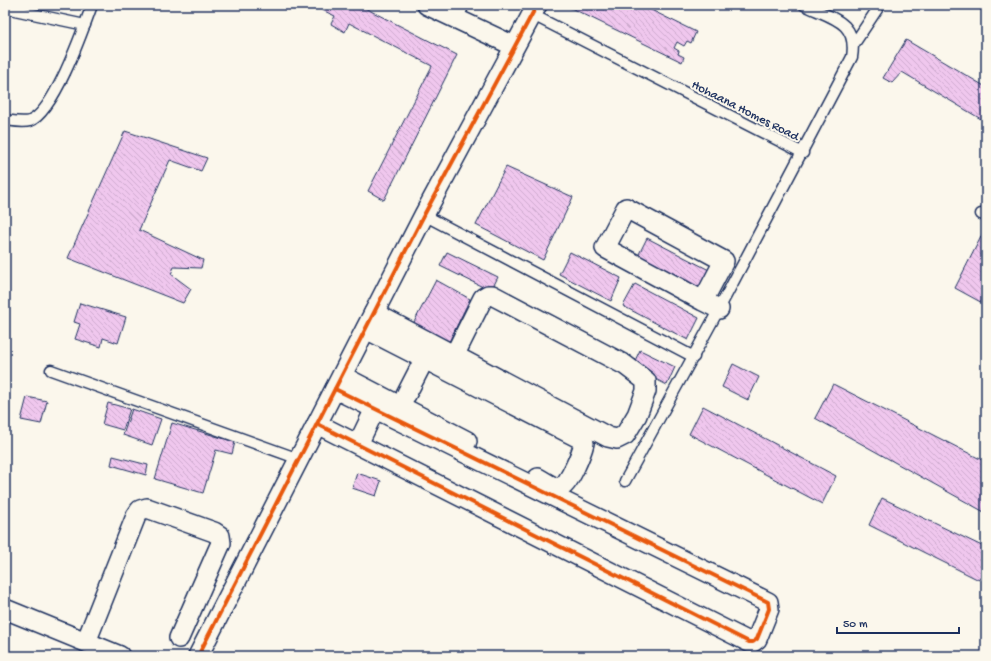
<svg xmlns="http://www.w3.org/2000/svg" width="991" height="661" font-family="'Gochi Hand',sans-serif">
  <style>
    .building { fill: url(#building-back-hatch); stroke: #1b2f5e }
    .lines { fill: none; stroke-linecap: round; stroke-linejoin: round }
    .lane-casing { stroke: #1b2f5e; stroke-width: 13 }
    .street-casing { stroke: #1b2f5e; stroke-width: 22 }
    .lane { stroke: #fbf7ec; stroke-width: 10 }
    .street { stroke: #fbf7ec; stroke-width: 19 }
    .cycleway-casing { stroke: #fbf7ec; stroke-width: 6 }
    .cycleway { stroke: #e8590c; stroke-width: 4 }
    .labels { text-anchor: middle; stroke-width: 4; stroke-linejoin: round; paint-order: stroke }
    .street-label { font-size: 13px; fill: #1b2f5e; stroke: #fbf7ec }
  </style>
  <defs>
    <pattern id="building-back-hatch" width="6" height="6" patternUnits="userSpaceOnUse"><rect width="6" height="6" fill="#f0c7ee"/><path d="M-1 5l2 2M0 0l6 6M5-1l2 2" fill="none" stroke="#cdabce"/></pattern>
  </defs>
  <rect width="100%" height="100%" fill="#fbf7ec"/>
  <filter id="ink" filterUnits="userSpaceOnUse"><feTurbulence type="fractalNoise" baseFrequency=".025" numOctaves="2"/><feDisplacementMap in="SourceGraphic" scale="8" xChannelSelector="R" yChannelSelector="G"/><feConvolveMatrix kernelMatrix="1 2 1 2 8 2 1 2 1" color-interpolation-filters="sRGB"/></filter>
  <g filter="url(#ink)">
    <g class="building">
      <polygon points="322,5 359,5 457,55 384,200 368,191 432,66 349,23 345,32 331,24 335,16 320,9"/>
      <polygon points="570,5 641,5 696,32 691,43 687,41 684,46 677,42 674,48 679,51 678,54 684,57 682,62 569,7"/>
      <polygon points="906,40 986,87 986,122 902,72 892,83 883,78"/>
      <polygon points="125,131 207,158 201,171 170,160 139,230 203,260 201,268 174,267 171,274 191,289 183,303 68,258"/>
      <polygon points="506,167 573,197 543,260 476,225"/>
      <polygon points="984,231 986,232 986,305 955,288"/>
      <polygon points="647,238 711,271 701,294 636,260"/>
      <polygon points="447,252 498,277 491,291 440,266"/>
      <polygon points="570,252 621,278 611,301 559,274"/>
      <polygon points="436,280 470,299 448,344 412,326"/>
      <polygon points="635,284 699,318 688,340 623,306"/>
      <polygon points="80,303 126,317 118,343 103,338 101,347 75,339 80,324 74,322"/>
      <polygon points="640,350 675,367 667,385 632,367"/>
      <polygon points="733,364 759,377 748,400 722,387"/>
      <polygon points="833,384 986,462 986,513 815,418"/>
      <polygon points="27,397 47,401 41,424 21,420"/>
      <polygon points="108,403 130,409 123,430 102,424"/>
      <polygon points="703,406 836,476 822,504 689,434"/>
      <polygon points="132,409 161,419 152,445 123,435"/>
      <polygon points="172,423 235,442 232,454 216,450 203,493 155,479"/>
      <polygon points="113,456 148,465 146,475 111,465"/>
      <polygon points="357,473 381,481 376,496 352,488"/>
      <polygon points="882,498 986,548 986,564 979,580 869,525"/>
    </g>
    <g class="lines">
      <g class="lane-casing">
        <g id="lane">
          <polyline points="5,8 85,25"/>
          <polyline points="531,14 803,153"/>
          <polyline points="457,19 464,5"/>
          <polyline points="854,44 880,5"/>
          <path d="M 5,120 C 13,121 22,123 30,121 C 54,112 83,30 92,5"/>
          <polyline points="981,214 986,216"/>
          <polyline points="424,215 694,357"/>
          <polyline points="51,370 299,459"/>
          <path d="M 625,481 L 719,309 L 852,57 C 858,21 831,18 804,5"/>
        </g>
      </g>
      <g class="street-casing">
        <g id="street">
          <polyline points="427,5 514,46"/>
          <polyline points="703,301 724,261 626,208 605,248 703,301 719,309"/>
          <polyline points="374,313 608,437 617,439 625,435 637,415 646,391 646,381 625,365 492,295 488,295 483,298 454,356"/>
          <path d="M 366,329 L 579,438 L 584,443 C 582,452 569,485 561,487 C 554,489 545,482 538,478"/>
          <polyline points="342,376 467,441"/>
          <polyline points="406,395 424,360"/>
          <polyline points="317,424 749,642 753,642 757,639 769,609 768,602 335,389"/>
          <polyline points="358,444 375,409"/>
          <polyline points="5,609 120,656"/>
          <polyline points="86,642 136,516 140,510 147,508 214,532 220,536 221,543 179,638"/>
          <polyline points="198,656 424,215 537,5"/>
        </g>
      </g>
      <use href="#lane" class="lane"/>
      <use href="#street" class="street"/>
      <g class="cycleway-casing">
        <g id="cycleway">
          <polyline points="317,424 749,642 753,642 757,639 769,609 768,602 335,389"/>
          <polyline points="198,656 424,215 537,5"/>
        </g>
      </g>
      <use href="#cycleway" class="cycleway"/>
    </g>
  </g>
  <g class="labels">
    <g class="street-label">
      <text transform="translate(746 109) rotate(27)" y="5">Hohaana Homes Road</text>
    </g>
  </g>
  <rect width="991" height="661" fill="none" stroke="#fbf7ec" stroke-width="20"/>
  <rect x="10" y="10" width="971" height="641" fill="none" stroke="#1b2f5e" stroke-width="1.5" filter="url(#ink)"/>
  <path d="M837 627v6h122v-6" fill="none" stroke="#1b2f5e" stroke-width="2"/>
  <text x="843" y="627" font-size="12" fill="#1b2f5e" stroke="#fbf7ec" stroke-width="3" paint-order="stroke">50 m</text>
</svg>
